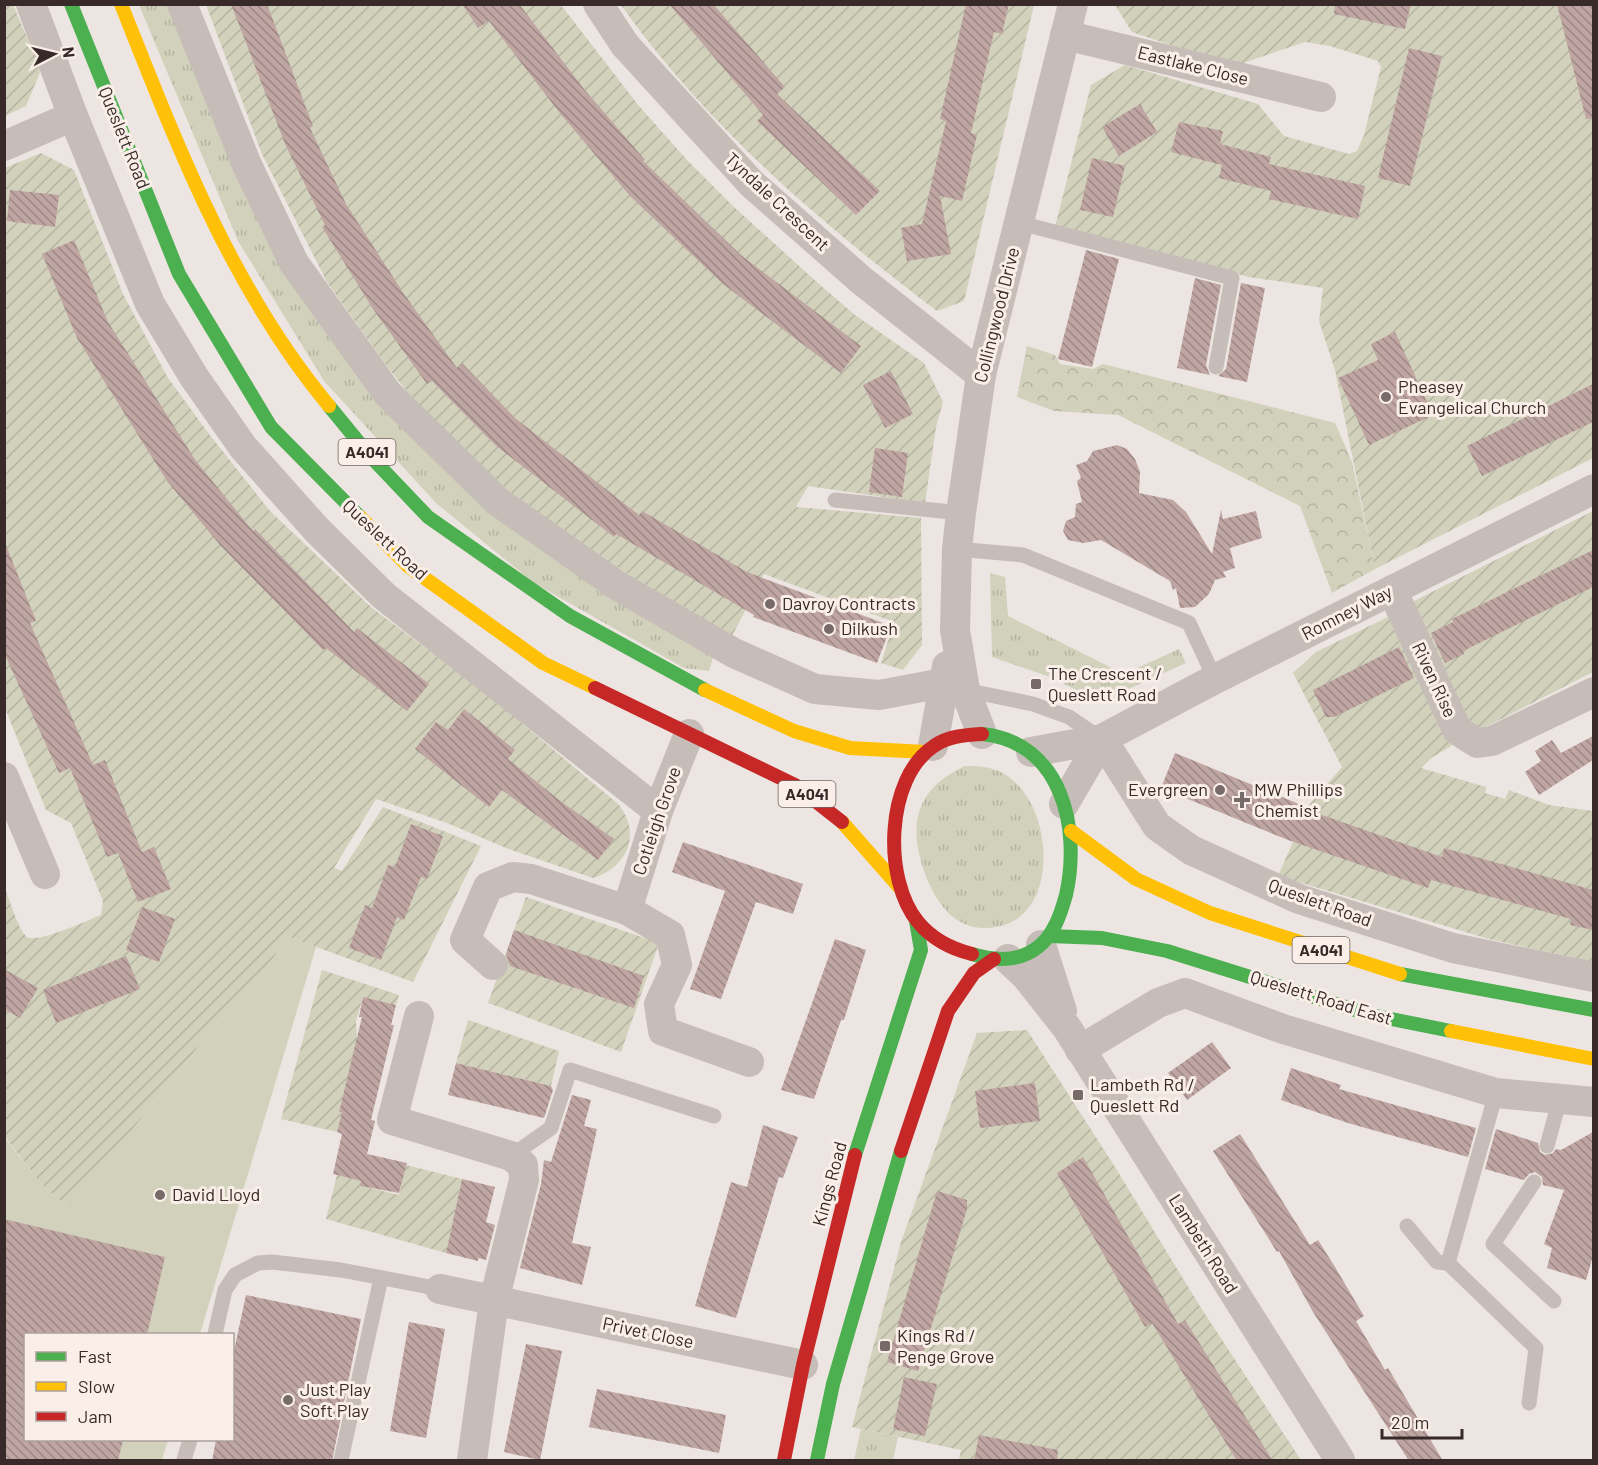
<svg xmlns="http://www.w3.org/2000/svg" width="1598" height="1465" font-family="Barlow,sans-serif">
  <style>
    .grass { fill: url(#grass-tufts) }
    .forest { fill: url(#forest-crowns) }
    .garden { fill: url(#garden-furrows) }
    .pitch { fill: #d2d1bb }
    .building { fill: url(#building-back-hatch) }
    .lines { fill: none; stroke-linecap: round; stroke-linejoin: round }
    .lane { stroke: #c6bdb9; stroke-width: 15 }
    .street { stroke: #c6bdb9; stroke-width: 30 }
    .fast { stroke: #4caf50; stroke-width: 14 }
    .slow { stroke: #ffc107; stroke-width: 14 }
    .jam { stroke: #c62828; stroke-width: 14 }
    .poi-dot { fill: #776b69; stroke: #f9eee8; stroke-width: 2 }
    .labels { text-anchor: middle; stroke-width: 6; stroke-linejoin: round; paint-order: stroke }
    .shield { fill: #f9eee8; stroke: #716562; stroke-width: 1.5 }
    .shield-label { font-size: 16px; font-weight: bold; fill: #372a28 }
    .street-label { font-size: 18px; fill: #372a28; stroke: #f9eee8 }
    .poi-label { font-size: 18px; fill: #372a28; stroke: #f9eee8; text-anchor: start }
  </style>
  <defs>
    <pattern id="grass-tufts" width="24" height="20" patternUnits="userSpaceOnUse" patternTransform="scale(1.5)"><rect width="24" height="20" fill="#d2d1bb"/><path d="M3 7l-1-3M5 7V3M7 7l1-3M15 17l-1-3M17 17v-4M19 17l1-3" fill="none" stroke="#b5b4a1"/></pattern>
    <pattern id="forest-crowns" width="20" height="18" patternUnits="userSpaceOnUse" patternTransform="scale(1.5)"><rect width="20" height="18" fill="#d2d1bb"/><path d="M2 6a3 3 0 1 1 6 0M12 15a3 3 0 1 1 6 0" fill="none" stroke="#b5b4a1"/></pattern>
    <pattern id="garden-furrows" width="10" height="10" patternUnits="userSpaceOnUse" patternTransform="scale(1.5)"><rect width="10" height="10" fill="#d2d1bb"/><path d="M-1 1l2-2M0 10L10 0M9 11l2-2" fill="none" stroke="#b5b4a1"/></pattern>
    <pattern id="building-back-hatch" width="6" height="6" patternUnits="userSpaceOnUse" patternTransform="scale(1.5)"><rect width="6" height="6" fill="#c0a6a3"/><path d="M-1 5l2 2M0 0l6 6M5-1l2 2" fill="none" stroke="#9d8785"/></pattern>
  </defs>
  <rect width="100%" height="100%" fill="#ede5e1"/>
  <g class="grass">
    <polygon points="139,5 173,5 383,403 714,654 709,671 684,668 534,583 436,503 324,381 238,241"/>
    <polygon points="990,573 1005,577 1008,616 1124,674 1179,649 1186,663 1099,702 1053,678 992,657"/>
    <path d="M 965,766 C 981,766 996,767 1009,777 C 1058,813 1060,931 982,928 C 954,927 937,903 927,879 C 907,828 913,790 965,766 Z"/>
    <polygon points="861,1429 898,1437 893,1460 854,1460"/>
  </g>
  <polygon class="forest" points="1027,346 1055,355 1060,364 1093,369 1103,364 1335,423 1352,462 1375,569 1332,593 1300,506 1118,415 1054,411 1017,397"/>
  <g class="garden">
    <polygon points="5,5 13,5 41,70 26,106 5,116"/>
    <polygon points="206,5 561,5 639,106 687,160 734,207 819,284 855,315 924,363 943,402 936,427 925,503 808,486 796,507 921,518 922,645 903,670 881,663 894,622 764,574 731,638 688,615 527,506 489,475 416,403 383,361 327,282 262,154"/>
    <path d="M 621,5 L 1034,5 L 964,301 L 937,311 C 819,222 707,126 621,5 Z"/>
    <polygon points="1115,5 1593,5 1593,458 1375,569 1335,370 1319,321 1323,288 1249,277 1055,227 1091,85 1125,65 1258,104 1284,136 1349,154 1357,151 1364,135 1381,67 1378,61 1330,46 1305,42 1240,64 1191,52 1132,32"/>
    <path d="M 41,153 L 74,170 L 123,294 L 168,378 L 209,434 L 270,511 L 372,608 L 486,693 L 618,804 C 642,833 628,867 593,878 L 506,848 L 447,823 L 376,799 L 334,868 L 342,871 L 383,807 L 481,846 L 413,982 L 288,937 L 260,977 L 209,1032 L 174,1079 L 68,1207 L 40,1183 L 5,1137 L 4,886 C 9,897 18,930 27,937 C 36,944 89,920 101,915 L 103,901 L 71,823 L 46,810 L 5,708 L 5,168 Z"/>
    <polygon points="1593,511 1593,672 1474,733 1412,602"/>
    <polygon points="1390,616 1453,745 1431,758 1421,768 1486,787 1485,793 1505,799 1509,790 1549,805 1593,811 1593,962 1489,939 1278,876 1309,805 1342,767 1293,673 1316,652"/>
    <polygon points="526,897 659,943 621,1052 488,1003"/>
    <polygon points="322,970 399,995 396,1005 363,997 356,1021 357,1041 339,1111 342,1112 337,1132 281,1119"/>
    <polygon points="468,1020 559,1051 551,1086 456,1063"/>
    <polygon points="1027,1030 1115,1167 1201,1308 1301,1460 959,1460 961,1450 852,1427 901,1242 977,1033"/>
    <polygon points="406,1165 462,1179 446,1253 326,1219 337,1175 361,1181 361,1186 399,1195"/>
  </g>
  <polygon class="pitch" points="288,937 316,947 200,1334 26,1334 26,1440 168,1440 162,1460 5,1460 4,1137 40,1183 68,1207 174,1079 209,1032 260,977"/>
  <g class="building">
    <polygon points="231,4 267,4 313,126 310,128 346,204 404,294 457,368 462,363 515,418 639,515 642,511 747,572 891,626 877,663 753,617 754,615 616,534 614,537 495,445 432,381 427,384 373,309 322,227 325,225 285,144"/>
    <polygon points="462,4 519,4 584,89 645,160 643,161 742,256 861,346 841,373 723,284 630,196 559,112 489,21 478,28"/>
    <polygon points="669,4 713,4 785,87 777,94 880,191 856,215 757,121 763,115"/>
    <polygon points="966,4 1009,4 1002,34 994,32 971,133 977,135 962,201 940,196 951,254 907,261 901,228 922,224 946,121 940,119"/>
    <polygon points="1335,4 1411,4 1405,29 1334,14"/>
    <polygon points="1557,4 1593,4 1593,118 1586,119"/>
    <polygon points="1409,48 1442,56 1410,186 1378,178"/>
    <polygon points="1140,104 1157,132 1119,156 1102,127"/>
    <polygon points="1179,122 1223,131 1220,144 1271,157 1269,164 1365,186 1358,219 1269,199 1271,191 1219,178 1222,165 1171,152"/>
    <polygon points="1092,158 1125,166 1113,217 1080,210"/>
    <polygon points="10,190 59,195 55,227 7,221"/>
    <polygon points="74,240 108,322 196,461 253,531 255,529 354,632 357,628 429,684 407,711 326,648 323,650 220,545 167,481 77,338 42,254"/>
    <polygon points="1086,250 1119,259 1092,367 1058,359"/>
    <polygon points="1195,278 1221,285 1206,365 1210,375 1177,368"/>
    <polygon points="1241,283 1265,288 1247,382 1218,376 1226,369"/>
    <polygon points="1395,332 1433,415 1369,445 1338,378 1378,360 1371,344"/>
    <polygon points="891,371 913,414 885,428 863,385"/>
    <polygon points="1593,384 1593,422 1482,476 1467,446"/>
    <polygon points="1117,445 1127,449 1135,459 1140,472 1139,493 1173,500 1186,512 1212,554 1221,510 1223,519 1256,511 1262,538 1230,548 1235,568 1223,572 1226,577 1215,580 1209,594 1195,607 1180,608 1176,588 1173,590 1170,581 1101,540 1083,543 1068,540 1063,531 1066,521 1075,517 1076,504 1082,502 1077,481 1081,478 1076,465 1087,461 1093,451"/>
    <polygon points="875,448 908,453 902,497 869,492"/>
    <polygon points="6,545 36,621 30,623 93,765 105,760 142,852 154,847 171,889 138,902 118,853 107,857 70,768 59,773 4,653"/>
    <polygon points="1593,550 1593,587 1463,651 1464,654 1445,663 1431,633 1453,622 1452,619"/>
    <polygon points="1399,647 1414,678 1334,717 1326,717 1313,690"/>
    <polygon points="464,709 515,750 508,759 563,803 614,839 598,860 502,790 489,807 415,749 436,722 448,730"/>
    <polygon points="1593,736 1593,760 1539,795 1525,772 1541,761 1535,751 1552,740 1561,753"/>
    <polygon points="1175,753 1299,804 1299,807 1442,857 1444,848 1593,890 1593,930 1570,925 1571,919 1431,880 1428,888 1288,840 1161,788"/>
    <polygon points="411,824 443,836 427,879 421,877 404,920 397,917 381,960 349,948 365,905 372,908 388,865 395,867"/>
    <polygon points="683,842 803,884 793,914 756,902 721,999 690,989 725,891 672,872"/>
    <polygon points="142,907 175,919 159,962 126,950"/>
    <polygon points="514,930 644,976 634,1008 510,966 506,954"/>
    <polygon points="835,939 866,950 844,1020 841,1020 814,1099 781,1090"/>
    <polygon points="126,956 140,989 56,1023 43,990"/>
    <polygon points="4,969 38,988 20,1018 4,1009"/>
    <polygon points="363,997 396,1005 391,1025 394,1025 371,1120 375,1121 367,1154 407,1163 399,1193 360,1186 361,1181 333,1174 342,1134 337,1132 342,1112 339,1112 362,1017 359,1017"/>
    <polygon points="1212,1042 1231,1068 1187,1100 1168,1073"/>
    <polygon points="456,1063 551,1086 553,1090 544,1118 448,1095"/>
    <polygon points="1291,1068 1341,1085 1339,1089 1476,1128 1468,1157 1348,1123 1281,1100"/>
    <polygon points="1035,1083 1040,1121 980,1128 975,1091"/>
    <polygon points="572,1095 591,1100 584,1126 597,1129 572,1243 591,1247 582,1285 520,1268 541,1184 544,1160 551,1162"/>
    <polygon points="763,1125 798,1137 783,1178 779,1177 736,1318 695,1306 731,1182 747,1187"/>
    <polygon points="1496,1129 1538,1143 1540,1152 1545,1155 1553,1153 1556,1149 1561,1150 1593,1132 1593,1256 1586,1280 1547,1268 1552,1248 1544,1244 1564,1190 1543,1185 1542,1177 1535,1172 1529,1174 1524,1180 1485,1169"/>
    <polygon points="1240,1134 1310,1245 1318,1240 1335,1267 1364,1316 1356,1321 1363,1333 1385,1370 1388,1368 1443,1461 1409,1461 1313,1312 1279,1251 1277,1252 1213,1151"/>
    <polygon points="1083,1157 1178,1324 1185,1320 1273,1461 1237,1461 1152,1323 1145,1327 1057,1173"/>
    <polygon points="462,1179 495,1187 486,1222 495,1225 486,1260 478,1258 478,1261 446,1253"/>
    <polygon points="937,1191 967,1200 967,1209 918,1371 887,1362"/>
    <polygon points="4,1219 165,1257 147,1335 26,1335 26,1440 123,1440 118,1461 4,1461"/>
    <polygon points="246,1295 361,1319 332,1461 212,1461 216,1440 232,1440 232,1360"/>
    <polygon points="409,1322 445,1329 426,1438 390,1431"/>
    <polygon points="526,1344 562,1351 540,1460 504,1452"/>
    <polygon points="904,1377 937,1384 925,1436 893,1429"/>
    <polygon points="597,1389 726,1415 719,1453 589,1427"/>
    <polygon points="979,1435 1058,1450 1057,1461 974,1461"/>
  </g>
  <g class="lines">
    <g class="lane">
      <polyline points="1020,223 1232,278 1216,367"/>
      <polyline points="835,500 961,513"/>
      <polyline points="957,549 1023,555 1189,623 1215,679"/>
      <polyline points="965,690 1033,704 1069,717 1100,738"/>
      <polyline points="1496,1093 1448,1263 1536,1348 1529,1403"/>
      <polyline points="1547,1146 1560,1098"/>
      <polyline points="511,1156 551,1128 570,1070 714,1116"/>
      <polyline points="1534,1182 1493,1244 1554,1301"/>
      <polyline points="1407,1226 1437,1262 1448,1263"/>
      <polyline points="215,1334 225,1290 235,1275 258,1263 272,1262 341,1270 440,1289"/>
      <polyline points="184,1460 190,1440"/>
      <polyline points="341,1460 381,1278"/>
    </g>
    <g class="street">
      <polyline points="31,4 73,116 150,304 194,377 243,447 317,530 384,596 658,811"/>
      <polyline points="182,4 247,165 294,263 388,394 497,501 618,586 734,653 815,689 879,695 943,683"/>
      <polyline points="598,4 625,45 752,184 861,280 981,375"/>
      <polyline points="1065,35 1321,97"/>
      <polyline points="4,146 73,116"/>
      <polyline points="1392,590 1457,730 1477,743 1492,741 1594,692"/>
      <polyline points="689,734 658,811 627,910 670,935 677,965 659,1004 663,1031 749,1062"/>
      <polyline points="982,734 965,690 955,630 957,549 961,513 981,375 1073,4"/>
      <polyline points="1102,739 1157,826 1191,850 1299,899 1453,948 1594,977"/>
      <polyline points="933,746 947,666"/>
      <polyline points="1031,752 1102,739 1215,679 1594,489"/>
      <polyline points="4,777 45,874"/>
      <polyline points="1064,804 1102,739"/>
      <polyline points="1041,945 1062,1011"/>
      <polyline points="1008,959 1026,976 1067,1028 1340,1460"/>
      <polyline points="493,965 465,940 488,887 513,877 531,879 627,910"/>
      <polyline points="419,1016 392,1120 511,1156 523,1165 524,1180 494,1301 472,1460"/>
      <polyline points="1080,1050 1158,1003 1185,993 1283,1029 1496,1093 1594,1102"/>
      <polyline points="440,1289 803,1365"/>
    </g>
    <g class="fast">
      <polyline points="71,4 179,274 271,427 360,517"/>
      <polyline points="329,406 370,456 428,517 570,616 705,690"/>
      <polyline points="1049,936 1102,938 1167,951 1371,1015 1451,1031"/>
      <path d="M 972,954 C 995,961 1019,962 1038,947 C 1054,935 1061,913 1066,895 C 1081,828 1062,742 982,734"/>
      <polyline points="1400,974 1594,1010"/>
      <polyline points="855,1155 921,950 916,921"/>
      <polyline points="817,1460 833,1384 901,1151"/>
    </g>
    <g class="slow">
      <path d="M 121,4 C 177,145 231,288 329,406"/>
      <polyline points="360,517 408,566 543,663 595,688"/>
      <polyline points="705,690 794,731 850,748 925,752"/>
      <polyline points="842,822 901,889"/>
      <polyline points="1071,831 1136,879 1210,913 1400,974"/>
      <polyline points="1451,1031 1594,1059"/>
    </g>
    <g class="jam">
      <polyline points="595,688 795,785 842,822"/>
      <path d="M 972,954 C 952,949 932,939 918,922 C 883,880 885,778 934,746 C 948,736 965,735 982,734"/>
      <polyline points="901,1151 948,1011 974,973 994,959"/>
      <polyline points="784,1460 803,1365 855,1155"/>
    </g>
  </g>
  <g class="poi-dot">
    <circle cx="1386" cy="397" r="6"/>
    <circle cx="770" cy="604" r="6"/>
    <circle cx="829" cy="629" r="6"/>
    <rect x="1030" y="678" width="12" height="12" rx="3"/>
    <circle cx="1220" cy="790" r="6"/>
    <path d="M1239 791h6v6h6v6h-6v6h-6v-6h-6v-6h6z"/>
    <rect x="1072" y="1089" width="12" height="12" rx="3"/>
    <circle cx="160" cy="1195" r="6"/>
    <rect x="879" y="1340" width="12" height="12" rx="3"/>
    <circle cx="288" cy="1400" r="6"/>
  </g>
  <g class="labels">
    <g class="shield">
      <rect x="338.5" y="439" width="57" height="26" rx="4.5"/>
      <rect x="778.5" y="781" width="57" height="26" rx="4.5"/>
      <rect x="1292.5" y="937" width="57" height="26" rx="4.5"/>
    </g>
    <g class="shield-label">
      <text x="367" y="458">A4041</text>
      <text x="807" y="800">A4041</text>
      <text x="1321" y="956">A4041</text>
    </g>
    <g class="street-label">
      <text transform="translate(1193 66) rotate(14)" y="6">Eastlake Close</text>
      <text transform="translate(124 138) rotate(68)" y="6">Queslett Road</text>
      <text transform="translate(777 202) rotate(43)" y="6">Tyndale Crescent</text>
      <text transform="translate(997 315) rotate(-76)" y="6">Collingwood Drive</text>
      <text transform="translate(385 540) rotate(43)" y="6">Queslett Road</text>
      <text transform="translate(1347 613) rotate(-27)" y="6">Romney Way</text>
      <text transform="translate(1434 680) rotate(65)" y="6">Riven Rise</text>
      <text transform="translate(657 821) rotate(-71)" y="6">Cotleigh Grove</text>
      <text transform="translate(1320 903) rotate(20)" y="6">Queslett Road</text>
      <text transform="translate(1321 998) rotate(17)" y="6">Queslett Road East</text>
      <text transform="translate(830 1184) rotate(-75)" y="6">Kings Road</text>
      <text transform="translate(1203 1244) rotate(58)" y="6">Lambeth Road</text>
      <text transform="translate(648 1333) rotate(12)" y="6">Privet Close</text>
    </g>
    <g class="poi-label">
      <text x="1398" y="393">Pheasey<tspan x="1398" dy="21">Evangelical Church</tspan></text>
      <text x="782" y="610">Davroy Contracts</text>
      <text x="841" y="635">Dilkush</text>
      <text x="1048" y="680">The Crescent /<tspan x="1048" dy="21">Queslett Road</tspan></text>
      <text x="1208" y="796" text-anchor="end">Evergreen</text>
      <text x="1254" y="796">MW Phillips<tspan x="1254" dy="21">Chemist</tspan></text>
      <text x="1090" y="1091">Lambeth Rd /<tspan x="1090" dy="21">Queslett Rd</tspan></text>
      <text x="172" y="1201">David Lloyd</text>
      <text x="897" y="1342">Kings Rd /<tspan x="897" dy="21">Penge Grove</tspan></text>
      <text x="300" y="1396">Just Play<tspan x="300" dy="21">Soft Play</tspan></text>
    </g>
  </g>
  <rect width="1598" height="1465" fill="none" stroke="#372a28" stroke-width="12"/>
  <rect x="24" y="1333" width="210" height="108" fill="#f9eee8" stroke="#aba09b" stroke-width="1.5"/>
  <rect x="36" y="1352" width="30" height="9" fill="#4caf50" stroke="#aba09b" stroke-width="1.5"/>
  <text x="78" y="1363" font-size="18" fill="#372a28">Fast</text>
  <rect x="36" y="1382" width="30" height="9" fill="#ffc107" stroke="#aba09b" stroke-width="1.5"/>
  <text x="78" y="1393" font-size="18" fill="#372a28">Slow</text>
  <rect x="36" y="1412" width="30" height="9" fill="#c62828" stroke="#aba09b" stroke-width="1.5"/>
  <text x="78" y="1423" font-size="18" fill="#372a28">Jam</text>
  <g transform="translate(54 54) rotate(83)" stroke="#f9eee8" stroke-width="4.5" paint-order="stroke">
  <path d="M0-4.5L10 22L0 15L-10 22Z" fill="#372a28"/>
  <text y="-9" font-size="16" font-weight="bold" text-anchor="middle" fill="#372a28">N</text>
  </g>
  <path d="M1382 1429v9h80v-9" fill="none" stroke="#372a28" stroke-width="3"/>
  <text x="1391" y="1429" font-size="18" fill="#372a28" stroke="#f9eee8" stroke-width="4.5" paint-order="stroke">20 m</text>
</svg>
